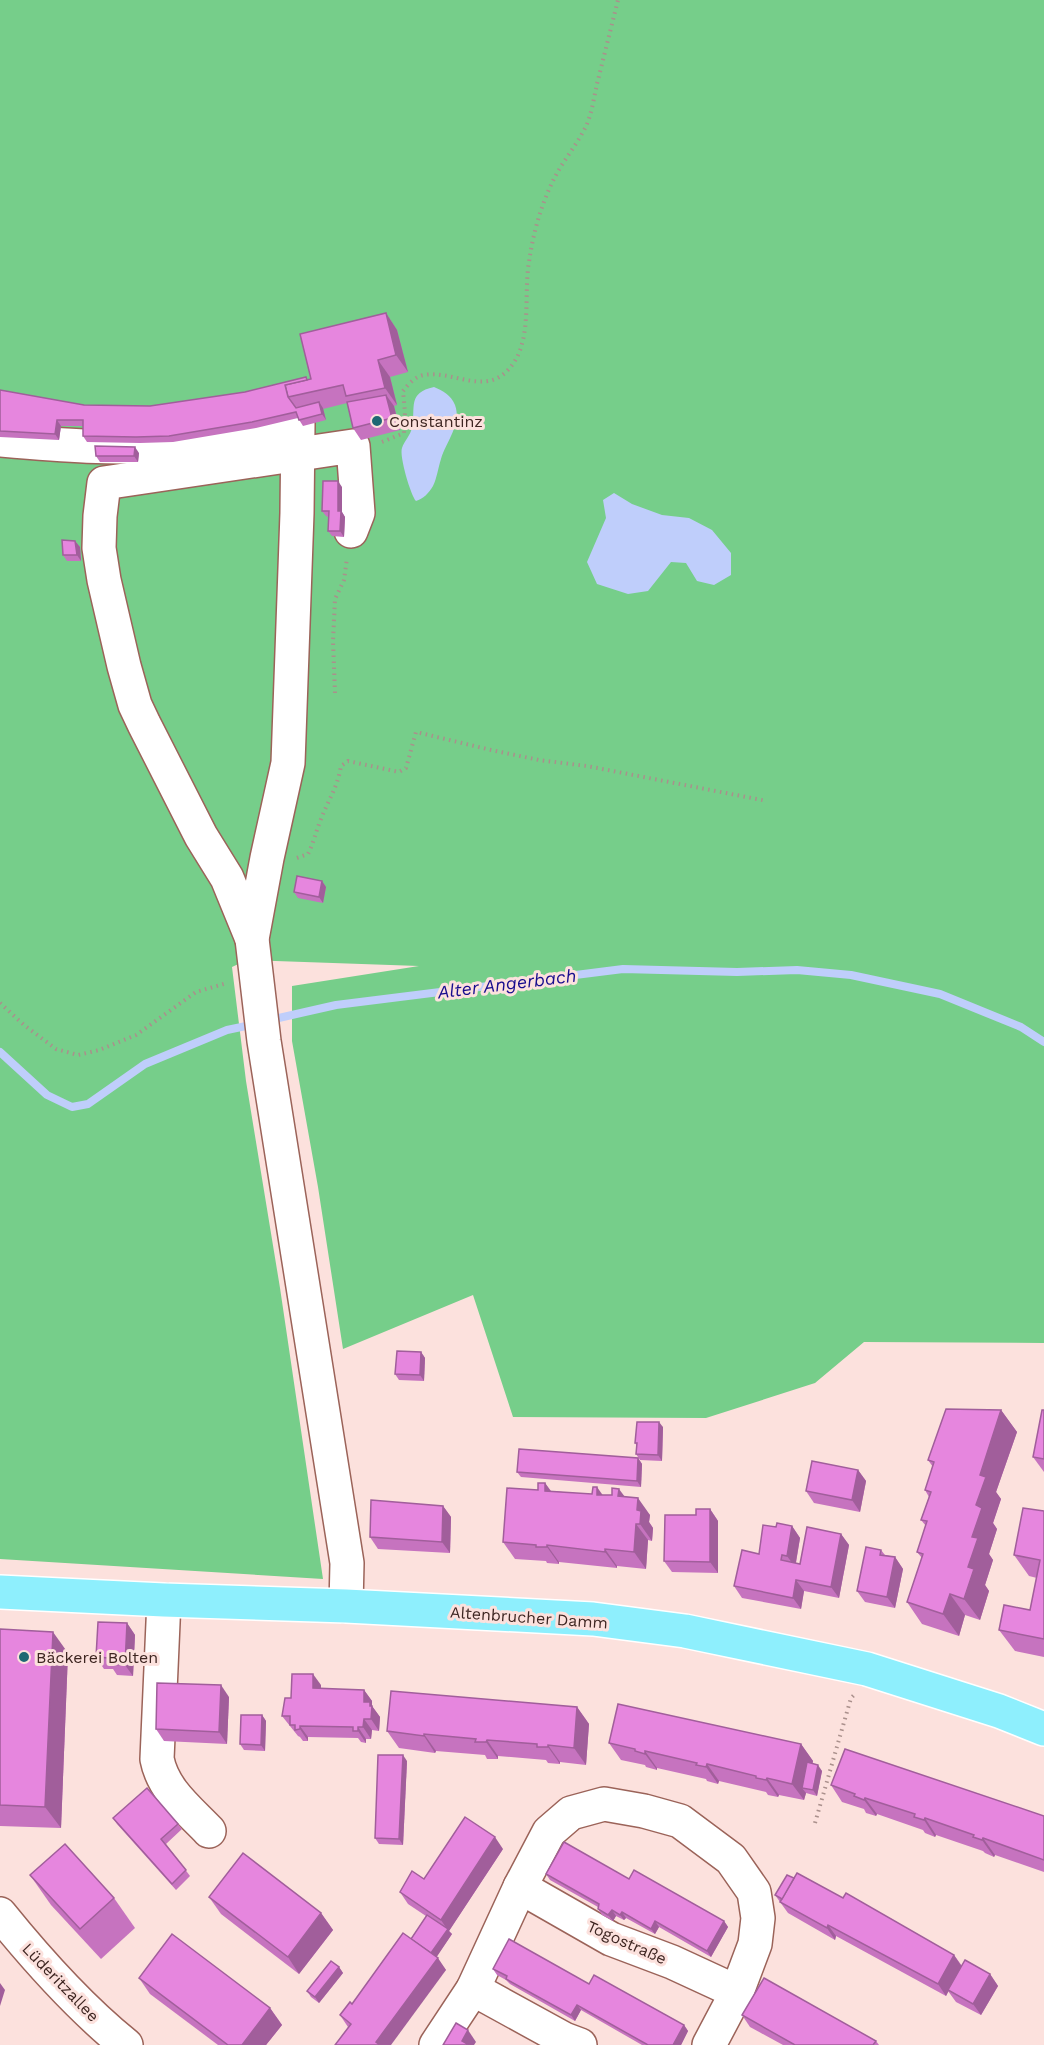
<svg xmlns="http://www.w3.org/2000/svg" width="1044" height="2045" font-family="'Work Sans',sans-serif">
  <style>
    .green { fill: #76ce8a }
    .water { fill: #bfcefb }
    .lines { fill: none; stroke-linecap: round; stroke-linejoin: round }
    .stream { stroke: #bfcefb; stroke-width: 8 }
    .minor-casing { stroke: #9b6359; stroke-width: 36 }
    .major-casing { stroke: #fff; stroke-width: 36 }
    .path { stroke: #aa908c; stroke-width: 4; stroke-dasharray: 1.5 4.5; stroke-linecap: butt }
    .minor { stroke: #fff; stroke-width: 33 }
    .major { stroke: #8eeffd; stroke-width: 33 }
    .wall { fill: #c673bf }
    .shaded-wall { fill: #a15e9b }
    .building { fill: #e686de; stroke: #a15e9b; stroke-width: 1.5 }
    .poi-dot { fill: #1e6873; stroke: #fce1dd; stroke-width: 2 }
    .labels { text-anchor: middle; stroke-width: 6; stroke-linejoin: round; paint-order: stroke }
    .poi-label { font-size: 16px; fill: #3d2521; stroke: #fce1dd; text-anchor: start }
    .street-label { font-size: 16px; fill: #3d2521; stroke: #fce1dd }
    .water-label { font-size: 18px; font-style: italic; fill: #160b8d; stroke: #fce1dd }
  </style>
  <rect width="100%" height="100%" fill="#fce1dd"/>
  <polygon class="green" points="0,0 1044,0 1044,1343 864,1342 815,1383 706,1418 513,1417 473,1295 343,1349 318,1187 292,1041 292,986 419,966 247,960 232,967 246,1081 280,1288 323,1579 0,1559"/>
  <g class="water">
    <path d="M 434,387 C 443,391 451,395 455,405 C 462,424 446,442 441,459 C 438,468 437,478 433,486 C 429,493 423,499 416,501 C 411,496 399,456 402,448 C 404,441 411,435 412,427 C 416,407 407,393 434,387 Z"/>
    <polygon points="614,493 632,504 662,515 689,518 712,530 731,553 731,575 714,585 697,581 686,563 671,562 648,591 628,594 597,584 587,562 606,518 603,500"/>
  </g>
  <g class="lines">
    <g class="stream">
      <polyline points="270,1020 336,1005 623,969 737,972 797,970 851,975 940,994 1021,1027 1044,1042"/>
      <polyline points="0,1052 47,1095 72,1107 88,1104 145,1064 227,1030 256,1024"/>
    </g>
    <g class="minor-casing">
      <g id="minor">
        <path d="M 0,440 C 58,445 117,450 175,445 C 217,442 257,434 298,424 L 297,513 L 288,763 L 267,858 L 252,939 L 264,1041 L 347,1563 L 346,1606"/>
        <polyline points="252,939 227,878 201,836 144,724 135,705 124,666 104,580 99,548 100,516 104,483 353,446 358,513 351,531"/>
        <path d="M 164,1600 L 157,1759 C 163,1790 188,1809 209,1831"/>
        <polyline points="520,1887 611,1939 672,1962 737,1992"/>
        <path d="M 0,1914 C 38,1961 79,2007 126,2045"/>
        <polyline points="473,1989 564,2039 580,2045"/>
        <polyline points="436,2045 473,1989 520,1887 549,1832 571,1813 604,1804 644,1811 680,1821 731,1859 754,1892 758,1918 755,1944 737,1992 709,2045"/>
      </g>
    </g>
    <g class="major-casing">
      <polyline id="major" points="0,1592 164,1600 346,1606 593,1619 685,1631 867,1669 999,1711 1044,1729"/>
    </g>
    <g class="path">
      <path d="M 382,442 L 404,433 L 405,412 L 403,391 C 408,385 415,376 424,375 C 452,370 483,395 507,371 C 534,344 523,296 529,262 C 533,233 542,201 556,175 C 565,158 579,142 587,124 C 592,112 594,97 597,84 C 604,56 611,28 618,0"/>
      <polyline points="335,693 333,641 335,599 344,580 347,558"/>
      <path d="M 297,858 L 308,854 C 314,842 316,831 321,819 C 329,798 337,789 341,766 L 348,761 L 399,772 L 406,768 L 416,732 L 491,750 L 539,760 L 587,766 L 767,801"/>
      <polyline points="0,1003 24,1025 56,1049 78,1055 99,1050 136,1035 196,992 227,983"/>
      <polyline points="815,1823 851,1698 854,1695"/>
    </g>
    <use href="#minor" class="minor"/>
    <use href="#major" class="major"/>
  </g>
  <g class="wall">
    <polygon points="386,313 397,330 408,372 390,377 397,405 394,406 400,430 361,440 353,428 347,403 323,409 326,420 303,426 298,418 256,428 173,442 140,443 87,442 83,436 83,426 61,426 59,440 0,437 0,390 84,405 150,406 245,392 308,380 311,379"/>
    <polygon points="139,453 138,462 100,462 96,456"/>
    <polygon points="342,487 342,512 345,517 344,537 332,536 328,531 328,517 326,516 322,511"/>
    <polygon points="75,541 80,547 81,561 67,561 63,555"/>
    <polygon points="322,881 326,887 323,903 298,898 294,892"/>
    <polygon points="421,1352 425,1358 424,1381 399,1380 395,1374"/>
    <polygon points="1001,1410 1017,1432 996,1492 1001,1499 993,1523 997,1529 989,1554 993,1560 985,1585 989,1591 980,1620 965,1615 959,1636 922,1624 907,1602 922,1558 917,1552 926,1526 921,1520 929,1497 925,1490 933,1467 928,1460"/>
    <polygon points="1044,1410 1044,1472 1033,1457"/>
    <polygon points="663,1427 662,1461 640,1460 636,1454 637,1446 635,1443"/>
    <polygon points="638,1458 642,1464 641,1487 521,1477 517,1472"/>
    <polygon points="858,1470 866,1481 860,1512 814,1503 806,1491"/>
    <polygon points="545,1483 551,1491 625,1497 650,1515 649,1522 653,1528 652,1541 648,1540 646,1569 617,1566 617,1568 559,1562 559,1564 547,1563 546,1561 515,1559 503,1542 538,1490"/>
    <polygon points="443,1506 451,1517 450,1553 378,1549 370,1537"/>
    <polygon points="710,1509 718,1521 718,1573 672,1572 664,1561 696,1515"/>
    <polygon points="1044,1511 1044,1657 1015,1651 999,1630 1030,1610 1037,1578 1029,1576 1014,1555"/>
    <polygon points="792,1526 800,1538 796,1563 800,1564 841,1534 849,1545 839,1598 804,1591 801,1609 742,1598 734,1586 759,1554 776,1527"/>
    <polygon points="881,1550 885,1555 895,1557 903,1569 895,1608 865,1602 857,1591"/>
    <polygon points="127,1623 135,1635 133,1676 117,1675 113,1669 104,1669 96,1657"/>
    <polygon points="0,1629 68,1653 61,1828 0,1826"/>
    <polygon points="321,1685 321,1689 364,1690 372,1701 372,1706 380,1717 379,1731 372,1730 371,1739 366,1739 366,1743 361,1742 358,1738 308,1737 308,1741 303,1741 300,1737 298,1736 282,1716 291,1698"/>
    <polygon points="229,1697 227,1744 164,1741 156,1729"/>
    <polygon points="577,1707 589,1724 586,1765 560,1762 560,1764 548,1763 546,1760 498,1756 498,1759 487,1759 485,1755 436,1751 435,1753 399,1748 387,1731"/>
    <polygon points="262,1715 266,1721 265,1751 244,1750 240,1744"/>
    <polygon points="609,1743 801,1744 813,1761 812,1764 822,1771 817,1796 806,1793 804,1800 779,1795 778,1797 768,1795 766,1792 719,1781 718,1784 707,1781 706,1779 657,1768 657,1770 646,1767 645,1765 621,1760"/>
    <polygon points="407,1761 403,1845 379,1844 375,1838"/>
    <polygon points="831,1785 1044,1816 1044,1872 995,1855 994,1857 985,1853 983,1851 936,1835 935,1837 925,1833 923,1830 877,1814 876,1816 866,1813 864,1809 842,1802"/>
    <polygon points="113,1818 178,1824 182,1829 166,1844 190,1876 176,1890 117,1824"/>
    <polygon points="503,1849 449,1931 452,1934 436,1957 446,1970 348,2027 340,2015 352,2004 411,1939 426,1916 408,1904 400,1892 424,1879"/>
    <polygon points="546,1874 629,1879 724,1921 728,1927 711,1957 659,1927 655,1934 626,1918 624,1920 616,1916 613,1921 602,1915 598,1909 598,1907 550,1880"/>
    <polygon points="30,1875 114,1898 135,1928 101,1959 51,1905"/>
    <polygon points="794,1878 843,1898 954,1955 962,1966 990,1974 998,1986 981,2015 956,2002 948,1991 946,1996 836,1936 835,1940 788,1913 775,1895"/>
    <polygon points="209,1897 321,1913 333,1930 299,1974 221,1914"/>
    <polygon points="339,1967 343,1973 319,2003 311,1997 307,1991"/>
    <polygon points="493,1969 589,1984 684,2025 688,2031 681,2045 642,2045 581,2010 575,2021 510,1984 506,1980 497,1975"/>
    <polygon points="139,1978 270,2008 282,2025 266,2045 218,2045 150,1994"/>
    <polygon points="742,2015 876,2041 879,2045 783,2045 750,2027"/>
  </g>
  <g class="shaded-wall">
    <polygon points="386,313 397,330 408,372 396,355"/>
    <polygon points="378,360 390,377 397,405 385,388"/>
    <polygon points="386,395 394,406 400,430 392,418"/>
    <polygon points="319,402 323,408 326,420 322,414"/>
    <polygon points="57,420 61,426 59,440 55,434"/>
    <polygon points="135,447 139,453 138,462 134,456"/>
    <polygon points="338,481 342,487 342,512 345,517 344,537 340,531 338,511"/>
    <polygon points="75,541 80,547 81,561 77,555"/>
    <polygon points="322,881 326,887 323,903 319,897"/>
    <polygon points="421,1352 425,1358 424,1381 420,1375"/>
    <polygon points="1001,1410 1017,1432 996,1492 1001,1499 993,1523 997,1529 989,1554 993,1560 985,1585 989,1591 980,1620 964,1599 980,1475"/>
    <polygon points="659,1422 663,1427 662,1461 658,1455"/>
    <polygon points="638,1458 642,1464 641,1487 637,1481"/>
    <polygon points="858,1470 866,1481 860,1512 852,1500"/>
    <polygon points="545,1483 557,1500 545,1491"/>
    <polygon points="597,1487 609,1504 597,1495"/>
    <polygon points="619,1489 631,1505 618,1496"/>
    <polygon points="638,1498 650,1515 649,1522 653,1528 652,1541 640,1524 637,1510"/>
    <polygon points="443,1506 451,1517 450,1553 442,1542"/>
    <polygon points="710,1509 718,1521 718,1573 710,1562"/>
    <polygon points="636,1524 648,1540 646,1569 634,1552"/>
    <polygon points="792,1526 800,1538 795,1567 787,1556"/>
    <polygon points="841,1534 849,1545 839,1598 831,1587"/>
    <polygon points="547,1545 559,1562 559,1564 547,1547"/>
    <polygon points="605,1549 617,1566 617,1568 605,1552"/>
    <polygon points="895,1557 903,1569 895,1608 887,1597"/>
    <polygon points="796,1580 804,1591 801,1609 793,1598"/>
    <polygon points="950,1594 965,1615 959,1636 943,1614"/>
    <polygon points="127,1623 135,1635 133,1676 125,1665"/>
    <polygon points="53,1632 68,1653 61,1828 45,1807"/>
    <polygon points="313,1674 321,1685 321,1700 313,1688"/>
    <polygon points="221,1685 229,1697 227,1744 219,1732"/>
    <polygon points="364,1690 372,1701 372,1706 380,1717 379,1731 371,1719 364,1702"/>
    <polygon points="577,1707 589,1724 586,1765 574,1748"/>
    <polygon points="262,1715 266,1721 265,1751 261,1745"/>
    <polygon points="364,1719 372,1730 371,1739 363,1727"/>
    <polygon points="300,1726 308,1737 308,1741 300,1729"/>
    <polygon points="358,1727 366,1739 366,1743 358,1731"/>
    <polygon points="424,1734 436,1751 435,1753 424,1736"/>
    <polygon points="487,1740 498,1756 498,1759 486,1742"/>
    <polygon points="801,1744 813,1761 807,1789 802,1788 806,1793 804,1800 792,1784"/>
    <polygon points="548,1745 560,1762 560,1764 548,1747"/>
    <polygon points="645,1751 657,1768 657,1770 645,1754"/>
    <polygon points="403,1755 407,1761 403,1845 399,1839"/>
    <polygon points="707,1764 719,1781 718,1784 706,1767"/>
    <polygon points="818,1765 822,1771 817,1796 813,1790"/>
    <polygon points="767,1778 779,1795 778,1797 766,1780"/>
    <polygon points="865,1798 877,1814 876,1816 864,1800"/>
    <polygon points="925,1818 936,1835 935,1837 924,1820"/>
    <polygon points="495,1837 503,1849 449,1931 452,1934 434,1961 430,1955 447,1929 441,1920"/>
    <polygon points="983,1838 995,1855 994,1857 982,1840"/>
    <polygon points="612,1910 616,1916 613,1921 608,1915"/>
    <polygon points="622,1912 626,1918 624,1920 620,1915"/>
    <polygon points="321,1913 333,1930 299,1974 288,1957"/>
    <polygon points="655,1921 659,1927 655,1934 651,1929"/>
    <polygon points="724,1921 728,1927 711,1957 707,1951"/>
    <polygon points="828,1925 836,1936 835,1940 827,1928"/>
    <polygon points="954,1955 962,1967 946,1996 938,1984"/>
    <polygon points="438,1958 446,1970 391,2045 378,2045 376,2042"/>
    <polygon points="339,1967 343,1973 319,2003 315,1997"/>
    <polygon points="990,1974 998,1986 981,2015 973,2004"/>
    <polygon points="0,1983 5,1990 0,2006"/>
    <polygon points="577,2005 581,2010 575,2021 571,2015"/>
    <polygon points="270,2008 282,2025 266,2045 242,2045"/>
    <polygon points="684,2025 688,2031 681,2045 673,2045"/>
    <polygon points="468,2030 476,2042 474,2045 464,2045 462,2041"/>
  </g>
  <g class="building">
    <polygon points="386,313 396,355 378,360 385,388 346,396 343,385 288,397 285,385 311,379 300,334"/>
    <polygon points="306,377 307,380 285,385 288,397 296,408 319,402 322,414 299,420 296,412 252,422 169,436 136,437 83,436 83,420 57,420 55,434 0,431 0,390 84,405 150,406 245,392"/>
    <polygon points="386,395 392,418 353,428 347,402"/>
    <polygon points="95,446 135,447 134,456 96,456"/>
    <polygon points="323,481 338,481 338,511 341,511 340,531 328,531 329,511 322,511"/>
    <polygon points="62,540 75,541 77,555 63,555"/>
    <polygon points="297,876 322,881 319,897 294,892"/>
    <polygon points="397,1351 421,1352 420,1375 395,1374"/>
    <polygon points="946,1409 1001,1410 980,1475 986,1477 976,1505 982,1508 972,1537 978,1538 968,1567 974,1569 964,1599 950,1594 943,1614 907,1602 923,1554 917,1552 927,1521 921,1520 931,1492 925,1490 934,1462 928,1460"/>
    <polygon points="1042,1410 1044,1410 1044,1459 1033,1457"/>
    <polygon points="637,1422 659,1422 658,1455 636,1454 637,1443 635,1443"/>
    <polygon points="519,1449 638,1458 637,1481 517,1472"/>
    <polygon points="812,1461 858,1470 852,1500 806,1491"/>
    <polygon points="538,1483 545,1483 545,1491 592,1494 593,1487 597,1487 597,1495 612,1495 612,1488 619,1489 618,1496 638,1498 637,1510 641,1511 640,1524 636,1524 634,1552 605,1549 605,1552 547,1545 547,1547 536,1547 536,1545 503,1542 507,1488 538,1490"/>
    <polygon points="371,1500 443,1506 442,1542 370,1537"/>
    <polygon points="1023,1508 1044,1511 1044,1639 999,1630 1004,1605 1030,1610 1040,1560 1014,1555"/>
    <polygon points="696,1509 710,1509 710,1562 664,1561 665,1515 696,1515"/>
    <polygon points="777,1523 792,1526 787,1556 782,1555 781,1560 800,1564 807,1527 841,1534 831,1587 796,1580 793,1598 734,1586 742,1550 759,1554 763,1525 776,1527"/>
    <polygon points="866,1547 881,1550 880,1555 895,1557 887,1597 857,1591"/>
    <polygon points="98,1622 127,1623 125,1665 109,1664 109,1658 96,1657"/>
    <polygon points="0,1629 53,1632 45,1807 0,1805"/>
    <polygon points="292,1674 313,1674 313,1688 364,1690 364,1702 370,1702 370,1706 372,1706 371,1719 364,1719 363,1727 358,1727 358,1731 353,1731 353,1727 300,1726 300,1729 295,1730 295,1725 290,1725 290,1716 282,1716 285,1698 291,1698"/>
    <polygon points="157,1683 221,1685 219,1732 156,1729"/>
    <polygon points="391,1691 577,1707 574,1748 548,1745 548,1747 537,1747 537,1744 487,1740 486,1742 475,1742 476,1739 424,1734 424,1736 387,1731"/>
    <polygon points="618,1704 801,1744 792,1784 767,1778 766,1780 756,1778 756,1776 707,1764 706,1767 696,1765 697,1763 645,1751 645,1754 635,1751 635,1749 609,1743"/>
    <polygon points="241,1715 262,1715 261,1745 240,1744"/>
    <polygon points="845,1749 1044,1816 1044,1860 983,1838 982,1840 973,1837 974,1835 925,1818 924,1820 914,1817 915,1814 865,1798 864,1800 854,1796 855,1794 831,1785"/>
    <polygon points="378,1755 403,1755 399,1839 375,1838"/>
    <polygon points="807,1762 818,1765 813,1790 802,1788"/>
    <polygon points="147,1788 178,1824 161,1839 186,1870 172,1884 113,1818"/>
    <polygon points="465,1817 495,1837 441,1920 400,1892 412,1871 424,1879"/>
    <polygon points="564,1842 629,1879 634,1870 724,1921 707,1951 655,1921 651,1929 622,1912 620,1915 612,1910 608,1915 598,1909 599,1904 546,1874"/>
    <polygon points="65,1844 114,1898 80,1929 30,1875"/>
    <polygon points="243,1853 321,1913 288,1957 209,1897"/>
    <polygon points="797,1873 843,1898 846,1893 954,1955 938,1984 828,1925 827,1928 780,1902"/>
    <polygon points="787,1875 794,1878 782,1899 775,1895"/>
    <polygon points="427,1915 448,1929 431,1953 411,1939"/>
    <polygon points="403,1933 438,1958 376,2042 380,2045 335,2045 351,2024 340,2015 350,2002 352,2004"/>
    <polygon points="172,1934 270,2008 242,2045 228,2045 139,1978"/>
    <polygon points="509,1939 589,1984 594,1975 684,2025 673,2045 648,2045 577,2005 571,2015 506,1979 507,1976 493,1969"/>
    <polygon points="965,1960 990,1974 973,2004 948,1990"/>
    <polygon points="331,1961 339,1967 315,1997 307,1991"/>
    <polygon points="764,1978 876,2041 873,2045 795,2045 742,2015"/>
    <polygon points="456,2023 468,2030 462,2041 469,2045 443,2045"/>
  </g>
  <g class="poi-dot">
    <circle cx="377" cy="421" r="6"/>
    <circle cx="24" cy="1657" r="6"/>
  </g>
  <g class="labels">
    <g class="poi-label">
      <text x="389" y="427">Constantinz</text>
      <text x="36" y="1663">Bäckerei Bolten</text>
    </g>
    <g class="street-label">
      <text transform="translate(529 1617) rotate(4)" y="6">Altenbrucher Damm</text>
      <text transform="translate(627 1942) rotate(24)" y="6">Togostraße</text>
      <text transform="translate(61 1982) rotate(46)" y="6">Lüderitzallee</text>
    </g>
    <g class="water-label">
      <text transform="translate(507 984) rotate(-7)" y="6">Alter Angerbach</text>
    </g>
  </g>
</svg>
